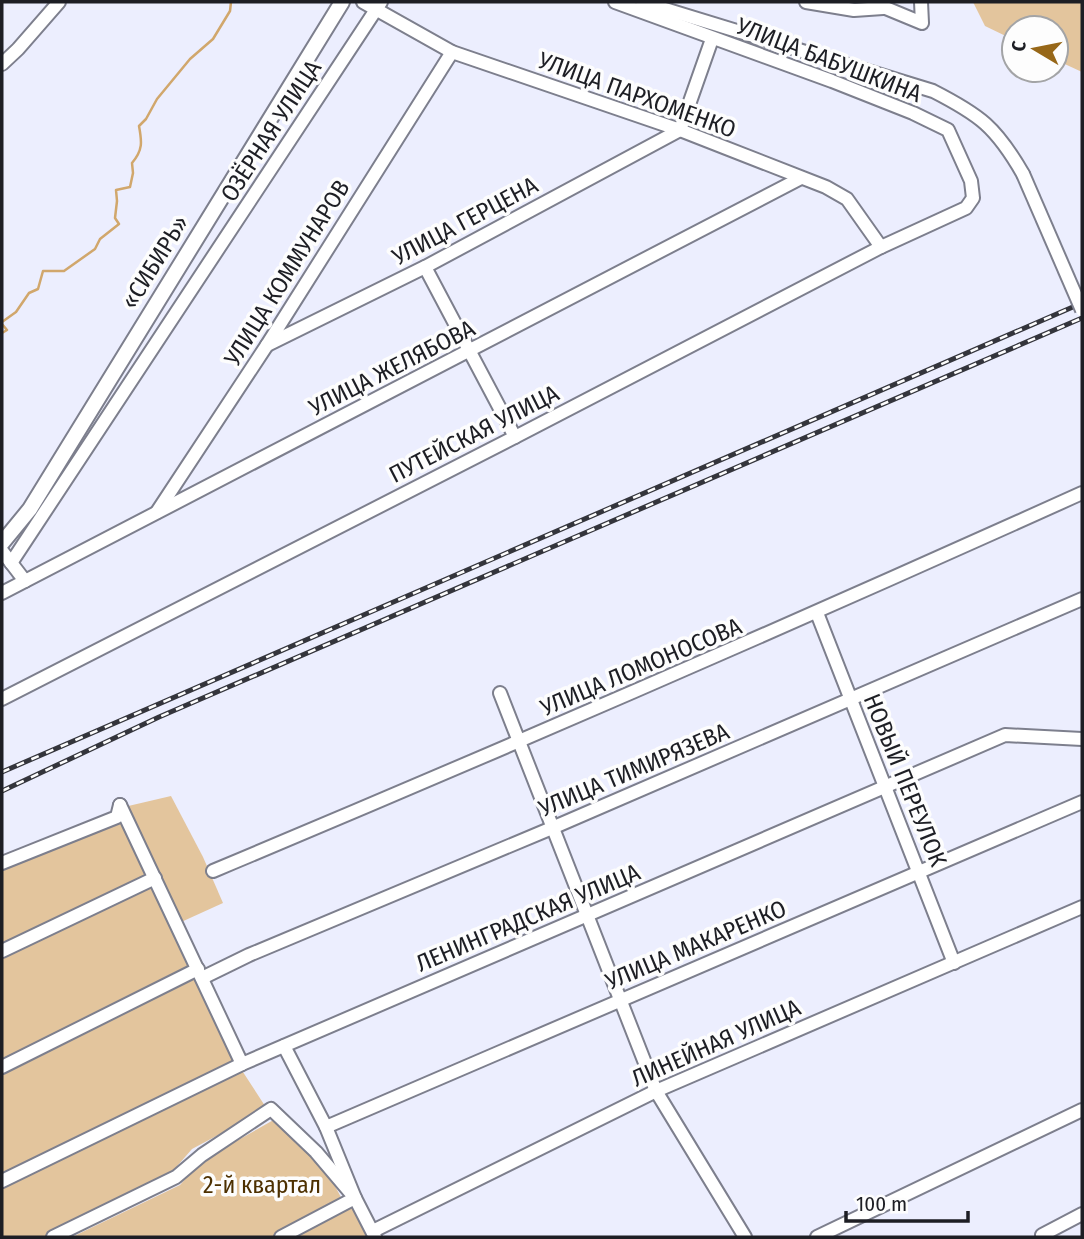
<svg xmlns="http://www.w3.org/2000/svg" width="1084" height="1239" font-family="'Fira Sans Condensed',sans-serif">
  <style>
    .green { fill: #e3c59d }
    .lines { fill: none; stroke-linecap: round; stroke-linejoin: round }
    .stream { stroke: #d1a76c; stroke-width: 2.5 }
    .minor-casing { stroke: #7d7f8d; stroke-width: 16 }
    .major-casing { stroke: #7d7f8d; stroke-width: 18 }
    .minor { stroke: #fff; stroke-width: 12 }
    .major { stroke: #fff; stroke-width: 14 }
    .rail-casing { stroke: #34353c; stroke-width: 5 }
    .rail { stroke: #fdfdfd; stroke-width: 2.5; stroke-dasharray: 8; stroke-linecap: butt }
    .minor-bridge-casing { stroke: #7d7f8d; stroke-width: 16; stroke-linecap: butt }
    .minor-bridge { stroke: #fff; stroke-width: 12 }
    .labels { text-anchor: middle; stroke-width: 7; stroke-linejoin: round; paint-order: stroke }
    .street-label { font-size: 24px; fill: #1d1e24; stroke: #fdfdfd }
    .park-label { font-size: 24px; fill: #4d3000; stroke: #fdfdfd }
  </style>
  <rect width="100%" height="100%" fill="#eceefe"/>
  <g class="green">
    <polygon points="973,2 1082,2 1082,72 1056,60 1056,28 1014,28 1014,40 985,26"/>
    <polygon points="171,796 203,857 223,903 179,923 124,807"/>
    <polygon points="123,817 151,877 2,948 2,866"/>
    <polygon points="152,881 193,964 2,1064 2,953"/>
    <polygon points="196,973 239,1063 2,1175 2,1070"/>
    <polygon points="241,1069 267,1109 192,1149 172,1172 44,1237 2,1237 2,1184"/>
    <polygon points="277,1118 321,1160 343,1201 271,1237 72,1237 180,1185 201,1161"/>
    <polygon points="354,1202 368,1237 284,1237"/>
  </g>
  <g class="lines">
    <g class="stream">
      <path d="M 2,322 L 16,312 L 29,293 L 38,289 L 43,271 L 64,271 L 95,249 L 100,239 L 119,224 L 115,218 L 117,201 L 116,190 L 130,187 L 133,173 L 132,163 C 143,150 142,142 139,126 L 146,119 L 157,99 L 190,59 L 213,39 L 230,11 L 231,2"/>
      <polyline points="2,333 7,330 2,324"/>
    </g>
    <g class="minor-casing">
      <g id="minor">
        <polyline points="363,2 452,52 680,130 826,187 847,199 881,247"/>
        <path d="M 642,2 L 933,91 C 980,115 996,127 1023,174"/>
        <polyline points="806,2 854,10 883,8"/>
        <polyline points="876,4 922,23 921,2"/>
        <polyline points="2,64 18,49 59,2"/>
        <polyline points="425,267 515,437"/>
        <polyline points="267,345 425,267 680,130 712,39"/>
        <polyline points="157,512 267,345 452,52"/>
        <polyline points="2,551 25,581"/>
        <polyline points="11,563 381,2"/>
        <polyline points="2,593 801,178"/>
        <polyline points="817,613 954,963"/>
        <polyline points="500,693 656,1091 745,1237"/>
        <polyline points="2,699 515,437 881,247 966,208 973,198 971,181 948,130 913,113 832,81 615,2"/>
        <polyline points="120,805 242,1064"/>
        <polyline points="2,863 117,817 120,805"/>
        <path d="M 213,871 C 504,749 794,623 1082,493"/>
        <polyline points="2,951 155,878"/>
        <polyline points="202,978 249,955 552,828 1082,599"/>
        <polyline points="284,1046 326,1127 355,1198 375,1237"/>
        <polyline points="2,1067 198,969"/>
        <polyline points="326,1127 1082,802"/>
        <polyline points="2,1181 242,1064 1005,735 1082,739"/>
        <polyline points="373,1231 656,1091 1082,907"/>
        <polyline points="1042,1235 1082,1214"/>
        <polyline points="53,1237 176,1177 202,1155 271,1109 316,1152 355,1198 281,1237"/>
        <polyline points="817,1237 1082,1110"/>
      </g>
    </g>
    <g class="major-casing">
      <polyline id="major" points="2,543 30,509 342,2"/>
    </g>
    <use href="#minor" class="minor"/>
    <use href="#major" class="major"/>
    <g class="rail-casing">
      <g id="rail">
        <polyline points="2,772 1082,303"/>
        <polyline points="2,791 159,717 1082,318"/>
      </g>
    </g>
    <use href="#rail" class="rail"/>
    <g class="minor-bridge-casing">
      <polyline id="minor-bridge" points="1023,174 1082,310"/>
    </g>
    <use href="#minor-bridge" class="minor-bridge"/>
  </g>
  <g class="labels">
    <g class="street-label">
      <text transform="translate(829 60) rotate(21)" y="8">УЛИЦА БАБУШКИНА</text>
      <text transform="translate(637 95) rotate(20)" y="8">УЛИЦА ПАРХОМЕНКО</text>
      <text transform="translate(271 131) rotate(-57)" y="8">ОЗЁРНАЯ УЛИЦА</text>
      <text transform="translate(465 221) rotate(-28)" y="8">УЛИЦА ГЕРЦЕНА</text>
      <text transform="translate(155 262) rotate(-58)" y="8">«СИБИРЬ»</text>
      <text transform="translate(287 273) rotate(-58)" y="8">УЛИЦА КОММУНАРОВ</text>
      <text transform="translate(392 368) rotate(-27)" y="8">УЛИЦА ЖЕЛЯБОВА</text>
      <text transform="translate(474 434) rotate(-27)" y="8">ПУТЕЙСКАЯ УЛИЦА</text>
      <text transform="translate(641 667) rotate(-23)" y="8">УЛИЦА ЛОМОНОСОВА</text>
      <text transform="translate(634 770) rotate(-23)" y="8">УЛИЦА ТИМИРЯЗЕВА</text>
      <text transform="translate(905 780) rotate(68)" y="8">НОВЫЙ ПЕРЕУЛОК</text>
      <text transform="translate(528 918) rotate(-23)" y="8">ЛЕНИНГРАДСКАЯ УЛИЦА</text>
      <text transform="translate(696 945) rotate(-23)" y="8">УЛИЦА МАКАРЕНКО</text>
      <text transform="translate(716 1043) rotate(-24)" y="8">ЛИНЕЙНАЯ УЛИЦА</text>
    </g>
    <g class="park-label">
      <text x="262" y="1193">2-й квартал</text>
    </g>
  </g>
  <rect width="1084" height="1239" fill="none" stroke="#1d1e24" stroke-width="7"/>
  <g transform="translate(1035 49) rotate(280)"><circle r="33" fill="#fdfdfd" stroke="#a3a4a6" stroke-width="2"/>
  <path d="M0-5L12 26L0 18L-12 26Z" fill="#976718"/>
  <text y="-10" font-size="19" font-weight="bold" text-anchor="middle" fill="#1d1e24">С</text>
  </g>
  <path d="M846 1211v10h122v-10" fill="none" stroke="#1d1e24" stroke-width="3.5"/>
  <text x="856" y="1211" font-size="21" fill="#1d1e24" stroke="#fdfdfd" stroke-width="5" paint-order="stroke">100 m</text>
</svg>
